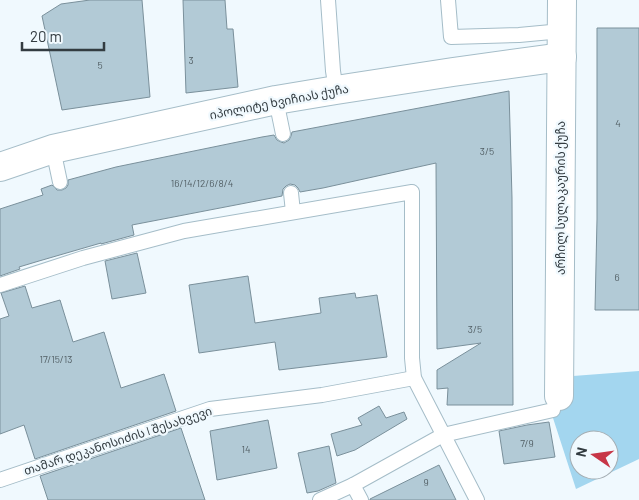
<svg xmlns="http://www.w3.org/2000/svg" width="639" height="500" font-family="Barlow,'Noto Sans Georgian',sans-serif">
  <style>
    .green { fill: #a3d6ef; fill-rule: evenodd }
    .building { fill: #b2cad6; stroke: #7a909b }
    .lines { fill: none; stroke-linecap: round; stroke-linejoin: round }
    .service-casing { stroke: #a5bdc8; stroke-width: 16 }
    .minor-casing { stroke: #a5bdc8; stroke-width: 30 }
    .service { stroke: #fff; stroke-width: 14 }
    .minor { stroke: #fff; stroke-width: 28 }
    .labels { text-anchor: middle; stroke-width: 4.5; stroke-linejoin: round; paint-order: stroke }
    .number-label { font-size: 10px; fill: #536066 }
    .street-label { font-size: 12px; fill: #333c41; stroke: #f0f9fe }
  </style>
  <rect width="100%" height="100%" fill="#f0f9fe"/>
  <path class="green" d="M 639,371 L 639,459 L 576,489 L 553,418 L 573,376 ZM 579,440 L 609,440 L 609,470 L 579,470 Z"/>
  <g class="building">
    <polygon points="90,0 142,0 150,97 62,110 42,16 61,4"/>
    <polygon points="183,0 225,0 227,29 233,29 238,87 186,93"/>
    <polygon points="597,28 639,28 639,310 595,310 597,219"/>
    <polygon points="509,91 512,198 513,405 447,405 448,388 437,389 437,370 481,343 437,349 436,163 323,188 300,192 298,188 295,185 290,184 286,186 283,189 282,196 277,197 132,225 134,235 101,244 101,243 39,261 19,267 20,269 0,276 0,209 43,195 41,189 52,185 57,190 62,190 66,188 68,185 68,180 116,167 262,137 274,135 277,140 281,142 284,143 289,140 291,136 292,132"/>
    <polygon points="137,253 146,293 112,299 105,261"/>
    <polygon points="248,276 255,323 321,313 319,298 355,293 356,298 377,295 387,357 279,370 275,342 199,353 189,285"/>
    <polygon points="25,286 32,308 60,300 73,342 104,332 121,388 164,374 176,411 35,459 24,425 0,434 0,319 9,316 1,293"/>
    <polygon points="379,406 386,418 404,412 407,419 355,450 337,456 331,434 362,425 358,418"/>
    <polygon points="268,420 277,468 217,480 210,431"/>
    <polygon points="549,422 555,457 504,464 499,431 527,425"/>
    <polygon points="181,428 205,500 48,500 40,476"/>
    <polygon points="329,446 336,483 318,491 307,493 298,453"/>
    <polygon points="439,465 456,500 370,500 370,499"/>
  </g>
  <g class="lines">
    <g class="service-casing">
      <g id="service">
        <polyline points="328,0 333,71 336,90"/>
        <polyline points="448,0 451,37 519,35 562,31"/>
        <polyline points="276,100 283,134"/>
        <polyline points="53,149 60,182"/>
        <polyline points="291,193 293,212"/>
        <polyline points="0,285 83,258 184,231 412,192 412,358 414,378 477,500"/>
        <polyline points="0,480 210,409 322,395 414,378"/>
        <polyline points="353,485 361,500"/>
        <polyline points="320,500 353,485 443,435 553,410"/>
      </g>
    </g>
    <g class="minor-casing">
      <g id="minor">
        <polyline points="0,167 53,149 276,100 336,90 453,72 562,57"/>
        <polyline points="559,396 562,0"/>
      </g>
    </g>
    <use href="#service" class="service"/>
    <use href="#minor" class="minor"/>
  </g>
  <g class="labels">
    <g class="number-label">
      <text x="191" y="64">3</text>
      <text x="100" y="69">5</text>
      <text x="618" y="127">4</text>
      <text x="487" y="155">3/5</text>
      <text x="202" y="187">16/14/12/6/8/4</text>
      <text x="617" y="281">6</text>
      <text x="475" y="333">3/5</text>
      <text x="56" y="363">17/15/13</text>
      <text x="527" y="447">7/9</text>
      <text x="246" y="453">14</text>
      <text x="426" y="486">9</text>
    </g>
    <g class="street-label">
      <text transform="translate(279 102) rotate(-11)" y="4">იპოლიტე ხვიჩიას ქუჩა</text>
      <text transform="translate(561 198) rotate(-90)" y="4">არჩილ სულაკაურის ქუჩა</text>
      <text transform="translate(118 441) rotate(-18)" y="4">თამარ დეკანოსიძის I შესახვევი</text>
    </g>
  </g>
  <g transform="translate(594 455) rotate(283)"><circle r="24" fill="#f0f9fe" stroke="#a4adb2"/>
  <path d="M0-4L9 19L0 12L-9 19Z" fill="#c73647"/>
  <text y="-8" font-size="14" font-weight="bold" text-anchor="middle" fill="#333c41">N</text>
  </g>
  <path d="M22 42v8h82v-8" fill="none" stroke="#333c41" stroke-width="2.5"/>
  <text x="30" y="42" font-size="15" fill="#333c41" stroke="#f0f9fe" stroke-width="4" paint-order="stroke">20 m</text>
</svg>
